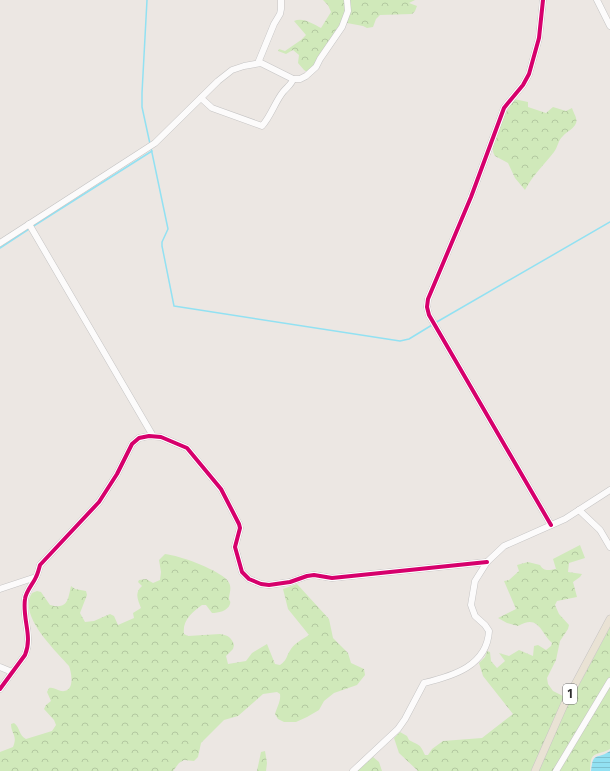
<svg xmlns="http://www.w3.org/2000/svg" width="610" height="771" font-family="'Fira Sans Condensed',sans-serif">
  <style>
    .forest { fill: url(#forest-crowns) }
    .water { fill: url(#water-rules) }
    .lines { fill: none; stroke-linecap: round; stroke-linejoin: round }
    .stream { stroke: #92e1f2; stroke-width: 1.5 }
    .minor-casing { stroke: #c5c4c4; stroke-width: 7 }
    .major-casing { stroke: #c6c4c3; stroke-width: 8 }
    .minor { stroke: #fcfbfb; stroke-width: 6 }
    .major { stroke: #e9e2d4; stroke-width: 7 }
    .cycleway-casing { stroke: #fff; stroke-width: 6 }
    .cycleway { stroke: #d6006c; stroke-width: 4 }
    .labels { text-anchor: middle; stroke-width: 3; stroke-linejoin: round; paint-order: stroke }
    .shield { fill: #fff; stroke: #6d6d6d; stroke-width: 1 }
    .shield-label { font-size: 12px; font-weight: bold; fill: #2e2e2e }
  </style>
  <defs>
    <pattern id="forest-crowns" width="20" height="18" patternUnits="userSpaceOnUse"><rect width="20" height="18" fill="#d0e9ba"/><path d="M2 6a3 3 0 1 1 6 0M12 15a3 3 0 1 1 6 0" fill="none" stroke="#b3c8a0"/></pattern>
    <pattern id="water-rules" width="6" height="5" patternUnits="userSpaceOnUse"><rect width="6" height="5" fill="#92e1f2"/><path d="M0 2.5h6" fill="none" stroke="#7ec1d0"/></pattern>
  </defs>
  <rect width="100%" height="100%" fill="#ece7e3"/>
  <g class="forest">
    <path d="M 323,0 L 345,0 L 345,11 L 343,20 L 314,66 L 307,72 L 304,70 L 298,63 L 299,55 L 293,50 L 286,54 L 278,51 L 279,49 L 285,51 L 301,40 L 306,35 L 294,21 C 303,17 313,24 321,28 L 331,12 L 328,5 Z"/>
    <polygon points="349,0 415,0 409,3 417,6 415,11 412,14 380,15 376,19 373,27 367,28 363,26 347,23"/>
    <path d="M 514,99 L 528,102 L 528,107 L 546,113 L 553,107 L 566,111 L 572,108 C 573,112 578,119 576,123 C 574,129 567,131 563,136 C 558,140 558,147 554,152 C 544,165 533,175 525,190 L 515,178 L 508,163 L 495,156 C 494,154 493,153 493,150 C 491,140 508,107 514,99 Z"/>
    <path d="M 580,545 L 585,558 L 569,563 L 568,572 L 582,574 L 580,577 L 573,582 L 577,597 L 557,601 L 555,605 L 559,614 L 569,625 L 568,629 L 560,641 L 556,660 L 547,678 L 548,684 L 553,691 L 571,700 L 610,627 L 610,749 C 594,757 591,750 590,771 L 418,771 L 399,753 L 394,738 L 400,732 L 407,736 L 409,740 C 419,746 419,742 425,755 L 428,755 L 432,749 L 443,741 L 482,738 L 513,714 L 483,676 L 479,663 L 485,657 L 487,651 L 490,652 L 491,661 L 497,668 L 505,661 L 499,653 L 509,656 L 519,650 L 533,656 L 534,646 L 538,645 L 546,650 L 551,646 L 552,643 C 540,632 539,614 518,626 L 507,623 L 498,618 L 516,609 L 504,581 L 509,580 L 519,571 L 517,565 L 528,562 L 540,565 C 544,572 549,570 556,569 L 553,559 Z"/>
    <path d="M 165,554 C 181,556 213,568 225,578 C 233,585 230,590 229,598 C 229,602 231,600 230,604 C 228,611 218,613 212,613 L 206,605 L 202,605 C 192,612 182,621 184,634 L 188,636 L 220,634 C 228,635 232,638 234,645 L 233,649 L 226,656 L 228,664 L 246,661 L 252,653 L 267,644 L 275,664 L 280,665 C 288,659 286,656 291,649 C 295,643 303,639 309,635 L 288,609 L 283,589 L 297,584 L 329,619 L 333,638 L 348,653 L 351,663 L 364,669 L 365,675 L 357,685 L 334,693 L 324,701 L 319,710 L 307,717 L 296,722 L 284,722 L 278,719 L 275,714 C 277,707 281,701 280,694 L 277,692 L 263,694 L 238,716 L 224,720 L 201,743 L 198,757 L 194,761 L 184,760 L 179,763 L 173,771 L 0,771 L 0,752 L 13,747 C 18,735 11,734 11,724 L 14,723 C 20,727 19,736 26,739 L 52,731 L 56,725 L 54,720 L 44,709 L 46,705 L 51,701 L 47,692 L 49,688 C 54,687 56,690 61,691 C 75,693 72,674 69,666 C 56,651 17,615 32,593 L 37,591 L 41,592 L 50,605 C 68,610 68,599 71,586 L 75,589 L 86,591 L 87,595 L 80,613 L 85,622 L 94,621 L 110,614 L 114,616 L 118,625 L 134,618 L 133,613 L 141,608 C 138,600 134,593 142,586 L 138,582 L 139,580 L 146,579 L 153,583 L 160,580 L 161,572 L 159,560 Z"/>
    <polygon points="265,751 267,763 266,771 257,771 261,752"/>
    <polygon points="373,757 379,762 382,771 357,771"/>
  </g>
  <path class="water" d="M 610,751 L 610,771 L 591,771 C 593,751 597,760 610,751 Z"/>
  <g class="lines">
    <g class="stream">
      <polyline points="147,0 142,93 142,107 150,144"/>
      <polyline points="151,148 168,229 162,242 162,246 174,306 400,341 409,339 432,325"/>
      <polyline points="32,227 152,151"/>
      <polyline points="0,248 29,229"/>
      <polyline points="435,323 610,222"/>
    </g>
    <g class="minor-casing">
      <g id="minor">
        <polyline points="543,0 539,38 529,74 523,85 508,103 504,108 471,197 428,299 427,307 429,315 551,525"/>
        <polyline points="597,0 610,26"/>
        <polyline points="258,63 274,24 280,14 281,9 281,0"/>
        <path d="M 201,98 L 212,108 L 262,126 C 271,116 275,102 283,92 C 287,87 292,84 293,79"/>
        <polyline points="29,224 153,436"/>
        <polyline points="0,243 155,143 218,81 232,70 244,66 261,63 293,79 300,79 306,76 316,67 320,59 342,27 348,11 347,0"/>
        <polyline points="579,510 600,530 610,547"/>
        <polyline points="0,589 36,577"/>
        <polyline points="0,667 12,672"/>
        <path d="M 0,689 L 25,655 C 33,636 22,619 25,599 C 26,591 33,584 36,577 C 38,573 39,569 40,565 L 99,502 L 117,474 L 132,444 L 139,438 L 149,436 L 161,437 L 187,448 L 221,489 L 239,524 L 240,528 L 235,547 L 242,572 L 249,579 L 261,584 L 269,585 L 290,582 L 307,576 L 314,575 L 332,578 L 487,562"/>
        <path d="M 353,771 L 398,729 L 405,719 L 424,683 C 453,676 487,666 489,631 L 485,625 L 475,616 L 471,605 L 475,581 L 487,562 L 504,546 L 565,519 L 610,490"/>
        <polyline points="556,771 610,681"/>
      </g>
    </g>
    <g class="major-casing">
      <polyline id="major" points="535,771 564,705 610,619"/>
    </g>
    <use href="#minor" class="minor"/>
    <use href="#major" class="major"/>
    <g class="cycleway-casing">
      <g id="cycleway">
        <polyline points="543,0 539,38 529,74 523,85 508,103 504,108 471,197 428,299 427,307 429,315 551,525"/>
        <path d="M 0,689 L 25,655 C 33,636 22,619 25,599 C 26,591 33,584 36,577 C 38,573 39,569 40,565 L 99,502 L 117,474 L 132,444 L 139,438 L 149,436 L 161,437 L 187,448 L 221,489 L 239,524 L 240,528 L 235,547 L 242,572 L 249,579 L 261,584 L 269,585 L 290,582 L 307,576 L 314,575 L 332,578 L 487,562"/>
      </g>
    </g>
    <use href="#cycleway" class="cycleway"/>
  </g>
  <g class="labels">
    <rect class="shield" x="563" y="684" width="14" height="20" rx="3"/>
    <g class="shield-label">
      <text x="570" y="698">1</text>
    </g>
  </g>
</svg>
